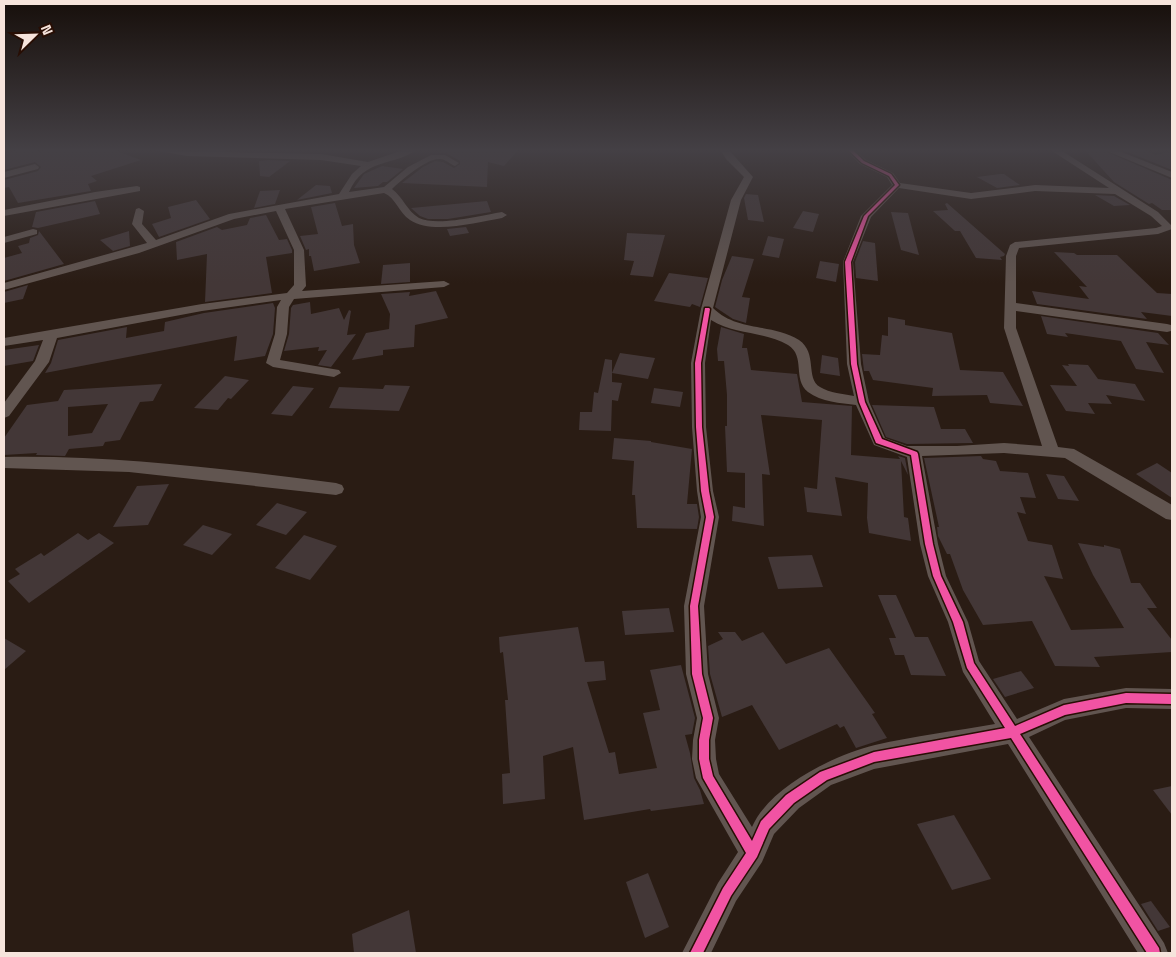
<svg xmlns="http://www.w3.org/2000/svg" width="1176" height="957" font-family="'Space Grotesk',sans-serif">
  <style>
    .building { fill: #433737; fill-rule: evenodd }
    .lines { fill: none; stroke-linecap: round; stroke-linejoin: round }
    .minor { fill: #615550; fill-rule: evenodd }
    .cycleway-casing { stroke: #280e04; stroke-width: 3 }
    .cycleway { fill: #f153a3; fill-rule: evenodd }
  </style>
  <rect width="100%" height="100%" fill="#2a1c14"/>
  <g class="building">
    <polygon points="21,149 34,149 40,152 47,149 111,149 141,160 91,176 97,181 88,184 91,191 18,203 9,187 4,188 4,180 38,171 41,167 35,162 4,170 4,154"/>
    <polygon points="443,149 519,149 504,166 488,162 487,187 402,183 423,167 435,161 443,162 454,168 460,164 460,161 446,153 438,153"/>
    <polygon points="1084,149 1100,149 1172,180 1172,210 1162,210 1152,203 1149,204 1114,182"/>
    <polygon points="1120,149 1142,149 1156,155 1172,151 1172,170"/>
    <polygon points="268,160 290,161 269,177 260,176 259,161"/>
    <polygon points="382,166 403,169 387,182 383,182 378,186 354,188 364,174"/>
    <polygon points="1000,174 1004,174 1020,185 997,188 977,177"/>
    <polygon points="316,185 330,186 332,193 297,200"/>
    <polygon points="280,190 275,204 254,208 260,191"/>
    <polygon points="746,194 758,195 764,222 748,220 744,198"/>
    <polygon points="1095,195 1114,196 1130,205 1114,206"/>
    <polygon points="196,200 210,219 159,237 152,224 171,218 168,207"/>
    <polygon points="95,201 100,214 38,228 32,227 36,212"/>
    <polygon points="487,201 491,212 448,219 428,219 420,216 411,208"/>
    <polygon points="335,203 342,226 353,224 354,245 360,263 314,271 311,256 309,256 309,249 306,250 300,236 318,234 311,207"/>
    <polygon points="947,203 1005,254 1004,256 1000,257 1002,260 976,258 960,231 955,231 933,211 948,210 945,204"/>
    <polygon points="803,211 819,214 813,232 793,228"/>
    <polygon points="891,212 908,213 919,255 901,250"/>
    <polygon points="266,215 279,240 287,239 292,250 292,253 266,257 272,293 205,302 207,254 177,260 176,242 217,227 222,230 247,225 250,218"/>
    <polygon points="466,227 469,233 450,236 447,229"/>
    <polygon points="39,231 64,264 4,281 4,258 22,253 18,246 29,243 30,238 38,235"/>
    <polygon points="129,231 130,246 113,251 100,240"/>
    <polygon points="627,233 665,235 653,277 630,275 634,261 624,260"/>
    <polygon points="768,236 784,239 779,258 762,255"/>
    <polygon points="863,241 875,243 878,281 856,278 855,262"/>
    <polygon points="1054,252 1074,253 1077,255 1117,255 1157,293 1172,294 1172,316 1141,312 1147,319 1037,304 1032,291 1089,299 1079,286 1087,287"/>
    <polygon points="732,256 754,259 742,297 750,298 746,323 733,319 715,307 722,280"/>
    <polygon points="820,261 839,264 836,282 816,278"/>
    <polygon points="410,263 410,282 381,284 383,265"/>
    <polygon points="669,273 708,278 700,307 692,304 690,307 654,301"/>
    <polygon points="28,285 23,299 4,303 4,292"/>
    <polygon points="436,291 448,318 415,325 414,347 383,350 383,355 352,360 366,333 389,329 390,314 381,294 410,292 409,296"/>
    <polygon points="310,302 311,314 339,308 344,320 349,310 351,311 347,335 356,334 331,367 318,365 327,350 318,351 319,347 284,351 289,334 291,308 293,305"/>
    <polygon points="273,303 275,308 273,334 265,356 234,361 237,336 45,373 51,363 58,340 127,327 126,338 164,331 165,322 204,313"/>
    <polygon points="1041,316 1158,333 1169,345 1146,342 1164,373 1136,369 1121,341 1065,333 1068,337 1047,334"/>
    <polygon points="888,317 905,320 905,325 952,333 960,370 1003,372 1023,406 990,403 987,395 932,396 933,388 873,380 869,371 864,371 862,354 880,355 882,335 888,336"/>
    <polygon points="721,327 744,334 742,348 747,348 751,370 797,374 802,402 852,406 851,455 900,459 898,456 905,458 908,475 901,461 904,517 908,518 911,541 869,533 867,518 868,483 835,477 842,516 807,512 804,487 817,489 822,420 761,415 770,475 762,474 764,526 732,521 733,506 745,508 745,473 727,472 725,426 727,426 727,395 724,361 718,361 717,349"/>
    <polygon points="39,345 33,361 4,366 4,350"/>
    <polygon points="620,353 655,358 648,379 612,373"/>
    <polygon points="822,355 838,358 840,376 820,373"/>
    <polygon points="605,359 612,360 612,382 622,383 618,401 612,400 611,431 579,430 580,412 592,412 594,392 598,393"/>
    <polygon points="1068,364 1088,365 1098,379 1135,384 1145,401 1106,395 1112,404 1088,403 1095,414 1066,411 1050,385 1077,386 1062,365 1069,366"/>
    <polygon points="225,376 249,380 231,399 228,398 218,410 194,408"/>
    <path d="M 162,384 L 153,401 L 140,402 L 120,440 L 105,442 L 103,446 L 69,449 L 65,456 L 36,455 L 37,453 L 4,455 L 4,438 L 27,405 L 58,401 L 64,390 ZM 108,404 L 92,433 L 68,436 L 68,407 Z"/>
    <polygon points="385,385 410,386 399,411 329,408 339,387 383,389"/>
    <polygon points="293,386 314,388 292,416 271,414"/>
    <polygon points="654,388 683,392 680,407 651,403"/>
    <polygon points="872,405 934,407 941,429 965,429 973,443 907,444 886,437"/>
    <polygon points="614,438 651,441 651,442 692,449 687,504 697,504 699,517 697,529 637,528 635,495 632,495 634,461 612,459"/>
    <polygon points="981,456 983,459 996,461 1000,471 1028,473 1036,498 1020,497 1026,514 1017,512 1028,541 1052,545 1063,579 1044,576 1071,630 1124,628 1093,575 1078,543 1104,547 1104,545 1120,549 1131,583 1140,583 1157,608 1147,608 1172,640 1172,652 1094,657 1100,667 1055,666 1032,621 983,625 963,590 950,554 947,554 938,536 937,527 939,527 924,458"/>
    <polygon points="1157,463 1172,473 1172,498 1136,474"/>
    <polygon points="1046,474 1064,476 1079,501 1058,499"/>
    <polygon points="169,484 148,525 113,527 137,486"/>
    <polygon points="277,503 307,512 286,535 256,525"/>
    <polygon points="203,525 232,534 212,555 183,545"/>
    <polygon points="78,533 88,540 99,533 114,543 29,603 8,581 20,574 15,569 41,553 44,556"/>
    <polygon points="304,535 337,546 310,580 275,568"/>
    <polygon points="812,555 823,587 778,589 768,557"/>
    <polygon points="878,595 896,595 915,637 928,637 946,676 911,675 904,655 895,655 889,638 896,638"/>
    <polygon points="669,608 674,632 625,635 622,611"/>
    <polygon points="578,627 585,662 604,661 606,680 587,682 609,753 615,752 619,774 657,768 643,713 660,710 650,670 681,665 695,718 692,734 685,735 690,753 694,778 700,790 704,804 651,811 650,809 584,820 573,747 543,756 545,799 503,804 502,774 510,773 505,700 508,700 503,652 500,653 499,637"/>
    <polygon points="718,632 735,632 742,641 763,632 786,664 829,648 875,713 872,714 887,738 856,748 844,726 840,728 837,724 779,750 752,705 722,717 710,674 708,646 723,639"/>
    <polygon points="4,638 26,651 4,670"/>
    <polygon points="1021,671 1034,688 1005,697 993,679"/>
    <polygon points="1172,786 1172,815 1153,790"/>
    <polygon points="954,815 991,879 952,890 917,824"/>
    <polygon points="648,873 669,927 645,938 626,882"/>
    <polygon points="1151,901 1170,927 1158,931 1141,904"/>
    <polygon points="409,910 416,953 354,953 352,934"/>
  </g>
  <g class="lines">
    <g class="minor">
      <polygon points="4,149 9,149 4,152"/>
      <path d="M 148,149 L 196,152 L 225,149 L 224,152 L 321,154 L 368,162 L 406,149 L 418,149 C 393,167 365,157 349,192 L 384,187 L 408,167 L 431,155 L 445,155 L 459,163 L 455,166 C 450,164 445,159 440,159 C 428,157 400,181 392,189 C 403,197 407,211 419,218 C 438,227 482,215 502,212 L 507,215 L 502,218 C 478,222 432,235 410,220 C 399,213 396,198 384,193 L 285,209 L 304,250 L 306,286 L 302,291 L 444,281 L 450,284 L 444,287 L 294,299 L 289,307 L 287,334 L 280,360 L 339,370 L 341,373 L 334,377 L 273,367 L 266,363 L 275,334 L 277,307 L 281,300 L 202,311 L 57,338 L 49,362 L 9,416 L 4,418 L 4,403 L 35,361 L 43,340 L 4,346 L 4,338 L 202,304 L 287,293 L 294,285 L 294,250 L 276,211 L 234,219 L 139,253 L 4,290 L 4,283 L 147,243 L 132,224 L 136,209 L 139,208 L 144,211 L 142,224 L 156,240 L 229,214 L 339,194 L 352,174 L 361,166 L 321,160 L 187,156 Z"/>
      <path d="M 720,149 L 728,149 L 753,177 L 741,200 L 713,308 C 737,332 772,323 799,340 C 818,353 805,378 820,387 C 830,393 843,394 854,396 L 847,364 L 843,262 L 861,216 L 892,185 L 887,177 L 860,164 L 845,149 L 854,149 L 866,160 L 893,173 L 900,183 L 971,193 L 1035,185 L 1109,188 L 1049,149 L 1059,149 L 1158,212 L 1172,226 L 1172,229 L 1158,234 L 1019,248 L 1016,256 L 1016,303 L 1167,324 L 1171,325 L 1171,331 L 1167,332 L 1016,311 L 1016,328 L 1058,447 L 1074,449 L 1167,502 L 1172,505 L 1172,520 L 1166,519 L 1065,458 L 1004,453 L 922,456 L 938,544 L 946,576 L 968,622 L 979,661 L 1017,719 L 1064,699 L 1126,688 L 1172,689 L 1172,709 L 1126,708 L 1065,720 L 1029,737 L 1164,943 L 1168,953 L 1138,953 L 1008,744 L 874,769 L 831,785 L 799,808 L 774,834 L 762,862 L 736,901 L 711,953 L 682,953 L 718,883 L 738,852 L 696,778 L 692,759 L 693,740 L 697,718 L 686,674 L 684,606 L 701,517 L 697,491 L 692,427 L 691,363 L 701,309 L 731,200 L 744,177 L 726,159 ZM 899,188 L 971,199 L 1035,191 L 1115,194 L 1151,216 L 1162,226 L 1156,228 L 1015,242 L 1010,245 L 1006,256 L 1004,328 L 1042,446 L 1004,443 L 957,446 L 907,446 L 885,438 L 869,402 L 861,364 L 853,262 L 871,217 ZM 711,320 C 735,335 764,331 788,345 C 806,356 792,379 808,392 C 821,402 841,403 856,405 L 874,445 L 907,457 L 920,544 L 928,576 L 948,622 L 963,672 L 995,724 C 956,731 914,736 875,745 C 834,755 769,787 752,827 L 719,774 L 716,759 L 715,740 L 719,718 L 708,674 L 704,606 L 719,517 L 713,491 L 706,427 L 705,363 Z"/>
      <polygon points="1102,149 1114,149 1172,172 1172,178"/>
      <polygon points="35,164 39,167 38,169 4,178 4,172"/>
      <polygon points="137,186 140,187 140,191 4,216 4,210 95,192"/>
      <polygon points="33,229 37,230 37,234 4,243 4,237"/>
      <path d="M 4,457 C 115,455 226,469 336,483 L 342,485 L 344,489 L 342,493 L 336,495 L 129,472 L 4,468 Z"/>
    </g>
    <g class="cycleway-casing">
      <polygon id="cycleway" points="847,149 852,149 864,161 891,174 899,185 868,216 851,262 857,364 865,402 882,439 917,452 918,454 933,544 941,576 963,622 974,663 1015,726 1064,705 1126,693 1172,694 1172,704 1126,703 1065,715 1020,734 1159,948 1160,953 1147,953 1011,738 874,762 827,780 794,803 769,829 757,857 731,896 703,953 690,953 723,888 746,853 703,778 699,759 699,740 703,718 692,674 690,606 706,517 701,491 696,427 695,363 705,308 709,308 710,309 701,363 702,427 709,491 714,517 698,606 702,674 713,718 709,740 709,759 713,776 752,841 761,821 786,795 820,772 874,752 1005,728 967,668 953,622 933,576 925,544 911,455 876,443 859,402 851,364 845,262 864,216 895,185 889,176 862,163"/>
    </g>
    <use href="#cycleway" class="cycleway"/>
  </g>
  <linearGradient id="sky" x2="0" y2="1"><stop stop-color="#170f0b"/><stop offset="0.53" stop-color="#444045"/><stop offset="1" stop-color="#444045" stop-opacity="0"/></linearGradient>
  <rect width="1176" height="283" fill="url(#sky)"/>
  <rect width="1176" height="957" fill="none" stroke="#f6e4dc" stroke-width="10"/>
  <g transform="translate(35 35) rotate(67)" stroke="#280e04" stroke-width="4" paint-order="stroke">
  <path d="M0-4L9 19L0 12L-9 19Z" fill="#f6e4dc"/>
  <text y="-8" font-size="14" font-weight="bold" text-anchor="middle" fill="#f6e4dc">N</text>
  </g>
</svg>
